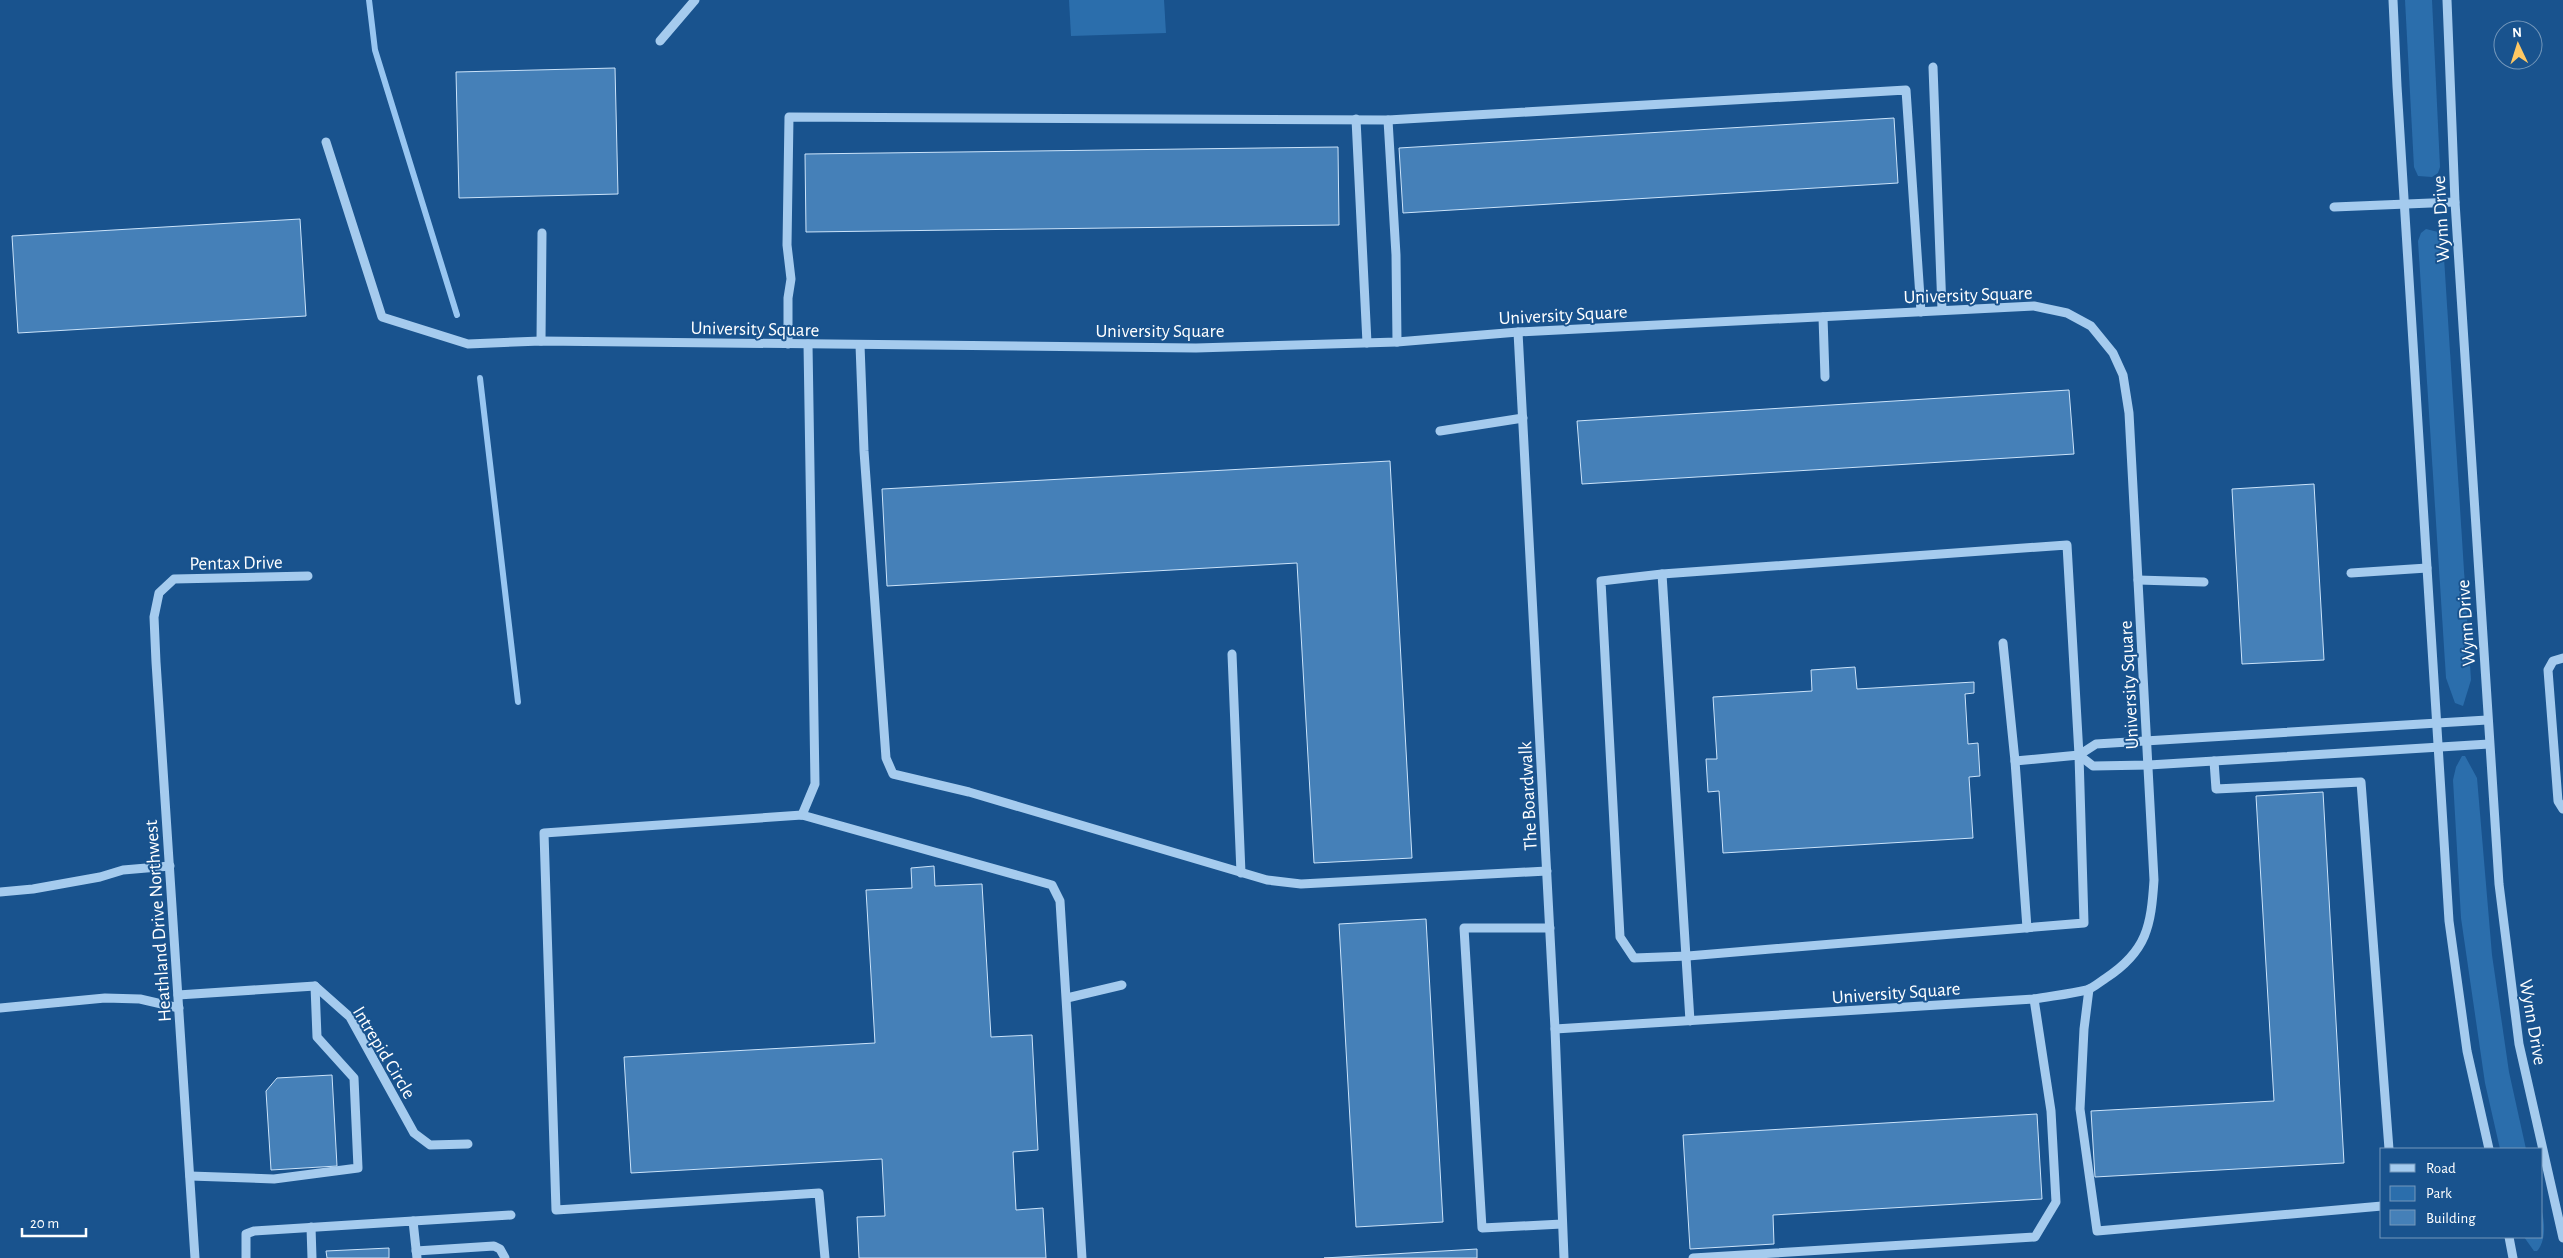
<svg xmlns="http://www.w3.org/2000/svg" width="2563" height="1258" font-family="'Alegreya Sans',sans-serif">
  <style>
    .green { fill: #2b6eac }
    .lines { fill: none; stroke-linecap: round; stroke-linejoin: round }
    .stream { stroke: #98c6f1; stroke-width: 6 }
    .building { fill: #4580b8; stroke: #cbe3fa }
    .minor { stroke: #a5cbee; stroke-width: 9 }
    .labels { text-anchor: middle; stroke-width: 4; stroke-linejoin: round; paint-order: stroke }
    .street-label { font-size: 19px; fill: #fff; stroke: #19538e }
  </style>
  <rect width="100%" height="100%" fill="#19538e"/>
  <g class="green">
    <polygon points="1069,0 1164,0 1166,33 1071,36"/>
    <polygon points="2405,0 2432,0 2440,167 2438,173 2432,177 2418,176 2414,167"/>
    <polygon points="2426,229 2438,232 2443,242 2471,680 2463,706 2455,703 2446,678 2418,241 2421,233"/>
    <polygon points="2462,756 2465,756 2477,778 2492,955 2509,1072 2526,1149 2500,1149 2485,1083 2461,918 2453,780 2456,767"/>
    <path d="M 2542,1212 C 2545,1224 2546,1241 2537,1251 L 2534,1251 L 2524,1237 L 2542,1237 Z"/>
  </g>
  <g class="lines">
    <g class="stream">
      <polyline points="369,0 375,50 457,315"/>
      <polyline points="480,378 518,702"/>
    </g>
  </g>
  <g class="building">
    <polygon points="615,68 618,194 459,198 456,72"/>
    <polygon points="1894,118 1898,183 1403,213 1399,148"/>
    <polygon points="1338,147 1339,225 806,232 805,154"/>
    <polygon points="300,219 306,316 18,333 12,236"/>
    <polygon points="2069,390 2074,454 1582,484 1577,421"/>
    <polygon points="1390,461 1412,858 1314,863 1297,563 887,586 882,489"/>
    <polygon points="2314,484 2324,660 2242,664 2232,489"/>
    <polygon points="1855,667 1857,689 1974,682 1974,693 1965,694 1968,744 1978,743 1980,776 1969,777 1973,838 1723,853 1719,791 1708,792 1706,759 1717,759 1713,697 1812,691 1811,670"/>
    <polygon points="2323,792 2344,1163 2095,1177 2091,1111 2274,1101 2256,796"/>
    <polygon points="934,866 935,886 982,884 991,1037 1032,1035 1038,1150 1013,1152 1016,1210 1043,1208 1046,1258 859,1258 857,1217 885,1216 882,1159 631,1173 624,1057 875,1043 866,890 912,888 911,868"/>
    <polygon points="1426,919 1443,1222 1356,1227 1339,924"/>
    <polygon points="332,1075 337,1166 271,1170 266,1091 277,1078"/>
    <polygon points="2037,1114 2042,1199 1773,1215 1774,1244 1690,1249 1683,1135"/>
    <polygon points="389,1248 389,1258 327,1258 326,1251"/>
    <polygon points="1477,1249 1477,1258 1324,1258"/>
  </g>
  <g class="lines">
    <g class="minor">
      <polyline points="2393,0 2397,86 2449,921 2467,1051 2489,1149"/>
      <polyline points="2447,0 2455,202 2499,884 2519,1044 2563,1238"/>
      <polyline points="660,41 695,0"/>
      <polyline points="1933,67 1942,310"/>
      <polyline points="1356,119 1367,343"/>
      <polyline points="1388,120 1396,255 1397,342"/>
      <path d="M 326,142 L 382,317 L 468,344 L 541,341 L 1196,348 L 1397,342 L 1518,332 L 2034,306 L 2067,313 L 2091,326 L 2113,353 L 2123,375 L 2129,413 L 2154,880 C 2151,926 2147,951 2106,978 C 2100,982 2093,988 2087,990 C 2070,994 2051,996 2034,999 L 1555,1029"/>
      <polyline points="2334,207 2455,202"/>
      <polyline points="1823,317 1825,377"/>
      <polyline points="1518,332 1555,1029 1564,1258"/>
      <polyline points="541,341 542,233"/>
      <polyline points="788,344 788,298 791,279 787,245 789,117 1388,120 1906,90 1921,312"/>
      <polyline points="860,345 864,451 886,758 893,774 969,792 1267,880 1301,884 1547,871"/>
      <polyline points="1440,431 1523,418"/>
      <polygon points="2067,545 2079,755 2084,923 1688,956 1634,958 1620,937 1601,581 1662,574"/>
      <polyline points="2351,573 2427,568"/>
      <polyline points="1662,574 1690,1021"/>
      <polyline points="2138,580 2204,582"/>
      <polyline points="2003,643 2015,761 2027,928"/>
      <polyline points="1232,654 1241,873"/>
      <polyline points="2563,658 2553,661 2548,670 2558,801 2563,809"/>
      <polyline points="2079,755 2093,766 2149,765 2489,744"/>
      <polyline points="2015,761 2079,755 2096,744 2487,720"/>
      <polyline points="2214,761 2216,789 2361,782 2389,1149"/>
      <polyline points="802,815 815,784 808,344"/>
      <polyline points="0,892 33,889 100,877 123,870 170,866"/>
      <polyline points="1550,928 1464,928 1482,1228 1562,1224"/>
      <polyline points="2089,989 2084,1029 2080,1109 2097,1231 2382,1206"/>
      <polyline points="178,995 315,986 350,1017 414,1133 430,1145 468,1144"/>
      <polyline points="1067,998 1122,985"/>
      <polyline points="0,1008 105,998 140,999 179,1008"/>
      <polyline points="190,1176 274,1179 358,1168 354,1078 317,1037 315,986"/>
      <polyline points="413,1221 511,1215"/>
      <polyline points="311,1227 312,1258"/>
      <polyline points="2509,1237 2513,1258"/>
      <polyline points="416,1251 494,1246 500,1249 505,1258"/>
      <polyline points="195,1258 156,662 154,617 159,593 174,579 308,576"/>
      <polyline points="246,1258 246,1234 254,1231 413,1221 417,1258"/>
      <polyline points="825,1258 819,1193 556,1210 544,833 802,815 1052,885 1060,901 1082,1258"/>
      <polyline points="1693,1258 2035,1237 2056,1202 2051,1111 2034,999"/>
    </g>
  </g>
  <g class="labels">
    <g class="street-label">
      <text transform="translate(2440 219) rotate(-93)" y="7">Wynn Drive</text>
      <text transform="translate(1968 294) rotate(-2)" y="7">University Square</text>
      <text transform="translate(1563 314) rotate(-3)" y="7">University Square</text>
      <text transform="translate(755 328) rotate(1)" y="7">University Square</text>
      <text x="1160" y="337">University Square</text>
      <text transform="translate(236 562) rotate(-1)" y="7">Pentax Drive</text>
      <text transform="translate(2465 623) rotate(-94)" y="7">Wynn Drive</text>
      <text transform="translate(2128 685) rotate(-93)" y="7">University Square</text>
      <text transform="translate(1527 796) rotate(-93)" y="7">The Boardwalk</text>
      <text transform="translate(157 921) rotate(-94)" y="7">Heathland Drive Northwest</text>
      <text transform="translate(1896 992) rotate(-4)" y="7">University Square</text>
      <text transform="translate(2534 1022) rotate(80)" y="7">Wynn Drive</text>
      <text transform="translate(385 1052) rotate(59)" y="7">Intrepid Circle</text>
    </g>
  </g>
  <rect x="2380" y="1148" width="162" height="90" fill="#19538e" stroke="#7598bb"/>
  <rect x="2390" y="1164" width="25" height="8" fill="#a5cbee" stroke="#7598bb"/>
  <text x="2426" y="1173" font-size="15" fill="#ffffff">Road</text>
  <rect x="2390" y="1186" width="25" height="15" fill="#2b6eac" stroke="#7598bb"/>
  <text x="2426" y="1198" font-size="15" fill="#ffffff">Park</text>
  <rect x="2390" y="1210" width="25" height="15" fill="#4580b8" stroke="#7598bb"/>
  <text x="2426" y="1223" font-size="15" fill="#ffffff">Building</text>
  <g transform="translate(2518 45) rotate(356)"><circle r="24" fill="#19538e" stroke="#7598bb"/>
  <path d="M0-4L9 19L0 12L-9 19Z" fill="#ffc863"/>
  <text y="-8" font-size="14" font-weight="bold" text-anchor="middle" fill="#ffffff">N</text>
  </g>
  <path d="M22 1228v8h64v-8" fill="none" stroke="#ffffff" stroke-width="2.5"/>
  <text x="30" y="1228" font-size="15" fill="#ffffff" stroke="#19538e" stroke-width="4" paint-order="stroke">20 m</text>
</svg>
